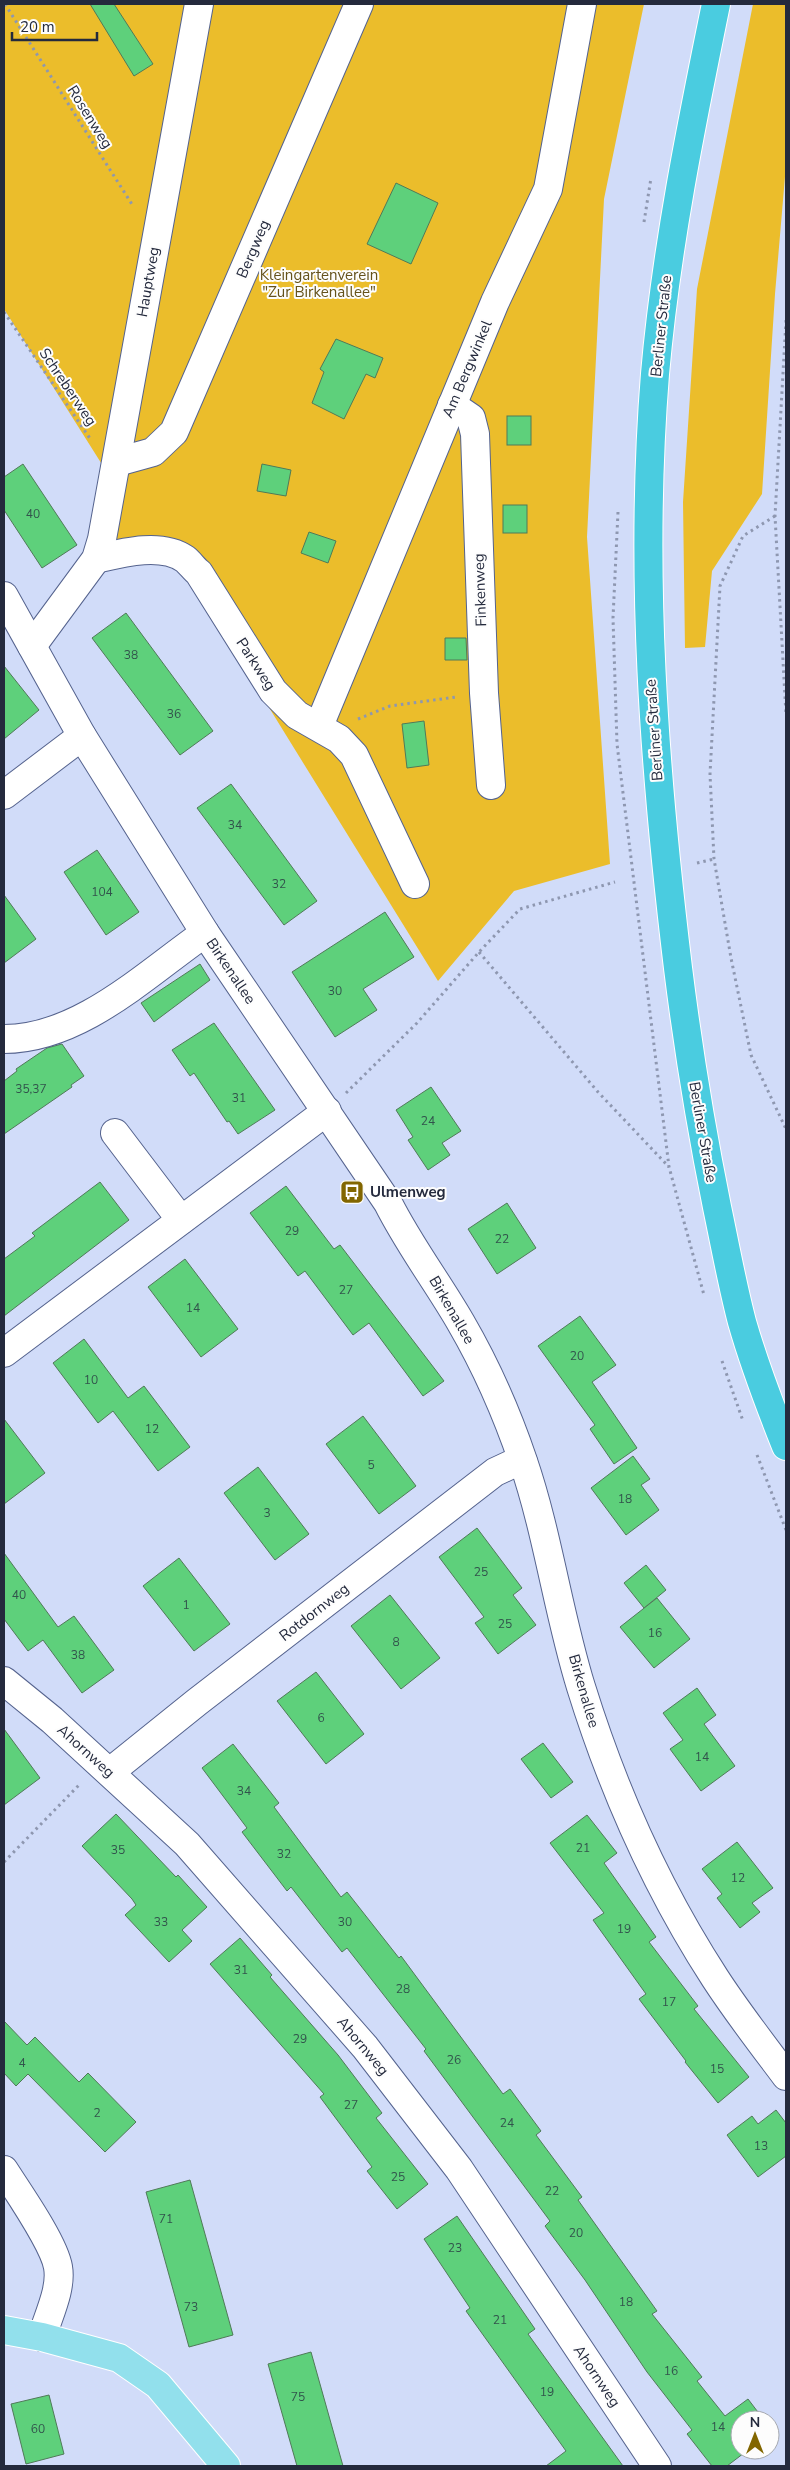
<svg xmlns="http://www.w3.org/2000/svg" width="790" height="2470" font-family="'Nunito Sans',sans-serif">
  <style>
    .green { fill: #ebbd2b }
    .building { fill: #5ed07b; stroke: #507a58 }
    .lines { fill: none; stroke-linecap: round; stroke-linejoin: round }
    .minor-casing { stroke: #55638e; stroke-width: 30 }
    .major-casing { stroke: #fff; stroke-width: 30 }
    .highway-casing { stroke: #fff; stroke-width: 30 }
    .path { stroke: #8e97b0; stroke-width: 3; stroke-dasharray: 2.5 4; stroke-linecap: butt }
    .minor { stroke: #fff; stroke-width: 28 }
    .major { stroke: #92e0ec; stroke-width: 28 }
    .highway { stroke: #4acce0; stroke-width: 28 }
    .labels { text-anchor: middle; stroke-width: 4; stroke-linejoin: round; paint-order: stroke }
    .number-label { font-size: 12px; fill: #32544c }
    .street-label { font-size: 15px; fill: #242a3d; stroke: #fdfdfd }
    .park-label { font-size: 15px; fill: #65521b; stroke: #fdfdfd }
    .poi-label { font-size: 15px; font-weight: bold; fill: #242a3d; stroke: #fdfdfd; text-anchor: start }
  </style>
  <rect width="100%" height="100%" fill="#d1dcf9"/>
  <g class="green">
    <polygon points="4,4 644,4 604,199 587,537 610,864 514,891 438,981 179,562 88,550 103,466 4,309"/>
    <polygon points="753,4 786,4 786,165 775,294 762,494 712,571 705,647 685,648 683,502 697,289"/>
  </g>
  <g class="building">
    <polygon points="90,4 114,4 153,64 134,76"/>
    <polygon points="396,183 438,203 411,264 367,244"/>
    <polygon points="336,339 383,358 375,378 366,374 344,419 312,403 324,372 320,369"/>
    <rect x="507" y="416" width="24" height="29"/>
    <polygon points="23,464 77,545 42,568 4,510 4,477"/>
    <polygon points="262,464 291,470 286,496 257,491"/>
    <rect x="503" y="505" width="24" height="28"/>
    <polygon points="309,532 336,541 328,563 301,553"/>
    <polygon points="126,613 213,731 180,755 92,638"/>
    <polygon points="445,638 466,638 467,660 445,660"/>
    <polygon points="4,666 39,710 4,739"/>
    <polygon points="424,721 429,765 407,768 402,724"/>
    <polygon points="231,784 317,901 284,925 197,808"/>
    <polygon points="97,850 139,912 106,935 64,872"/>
    <polygon points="4,895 36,939 4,963"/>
    <polygon points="385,912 414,957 363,989 377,1010 335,1037 292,972"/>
    <polygon points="200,964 210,980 154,1022 141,1003"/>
    <polygon points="214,1023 275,1110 238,1134 229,1121 227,1122 194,1073 190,1076 172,1050"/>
    <polygon points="62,1044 84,1076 71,1085 72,1087 4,1134 4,1081 17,1071 16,1069 47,1048"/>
    <polygon points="431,1087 461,1131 442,1143 450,1155 428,1170 408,1140 413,1137 396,1110"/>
    <polygon points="100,1182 129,1220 4,1316 4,1259 35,1236 32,1233"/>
    <polygon points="286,1186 334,1249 340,1245 444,1381 423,1396 369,1323 353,1335 305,1271 298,1276 250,1213"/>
    <polygon points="507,1203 536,1248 497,1274 468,1229"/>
    <polygon points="185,1259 238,1329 201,1357 148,1287"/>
    <polygon points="580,1316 616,1365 592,1382 637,1448 614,1464 590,1429 595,1425 538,1346"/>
    <polygon points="84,1339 128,1398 144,1386 190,1447 158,1471 113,1411 98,1423 53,1363"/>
    <polygon points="363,1416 416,1486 379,1514 326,1444"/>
    <polygon points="4,1419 45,1473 4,1504"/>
    <polygon points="633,1456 650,1479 641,1485 659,1510 626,1535 591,1488"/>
    <polygon points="258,1467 309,1534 275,1560 224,1493"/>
    <polygon points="477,1528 522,1588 513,1595 536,1625 498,1654 475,1623 484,1617 439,1557"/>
    <polygon points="4,1553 58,1627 74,1616 114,1670 82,1693 43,1640 28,1651 4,1619"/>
    <polygon points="179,1558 230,1624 194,1651 143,1586"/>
    <polygon points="646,1565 666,1590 644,1608 624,1583"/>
    <polygon points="390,1595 440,1658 401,1689 351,1626"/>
    <polygon points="657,1598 690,1639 654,1668 620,1627"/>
    <polygon points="316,1672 364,1734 326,1764 277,1701"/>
    <polygon points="697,1688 716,1715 704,1724 735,1766 701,1791 670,1749 683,1740 663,1713"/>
    <polygon points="4,1729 40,1778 4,1805"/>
    <polygon points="543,1743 573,1782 551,1798 521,1759"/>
    <polygon points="233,1744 279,1803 274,1807 341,1897 347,1892 399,1958 401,1956 503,2094 510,2089 541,2131 536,2135 582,2197 578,2200 657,2311 652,2314 702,2377 697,2381 725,2416 748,2399 764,2420 740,2420 740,2450 748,2450 727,2466 712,2466 687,2434 692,2430 647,2372 585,2280 545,2226 550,2221 424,2051 426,2049 347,1948 342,1952 291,1887 287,1891 242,1832 247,1828 202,1768"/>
    <polygon points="116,1814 176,1877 178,1875 207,1907 182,1930 192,1941 169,1962 125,1915 136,1905 132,1899 82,1846"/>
    <polygon points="587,1815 617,1853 604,1863 656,1937 649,1942 698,2006 694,2009 749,2077 718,2103 685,2062 686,2061 639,1999 646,1994 593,1920 604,1913 550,1843"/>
    <polygon points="737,1842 773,1888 752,1903 760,1912 740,1928 717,1898 722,1894 702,1869"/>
    <polygon points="240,1938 272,1975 270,1977 338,2055 382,2113 376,2118 428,2184 397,2209 367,2171 372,2167 320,2097 324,2094 210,1964"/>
    <polygon points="4,2021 27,2045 35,2037 79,2082 88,2073 136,2122 105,2152 28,2074 16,2086 4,2073"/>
    <polygon points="776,2110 786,2123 786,2156 758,2177 727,2135 752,2116 758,2124"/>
    <polygon points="190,2180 233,2335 189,2347 146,2192"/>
    <polygon points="457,2216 535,2329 528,2334 623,2466 546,2466 566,2451 466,2311 470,2308 424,2239"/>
    <polygon points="311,2352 343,2466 297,2466 268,2364"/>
    <polygon points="49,2395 64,2454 26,2464 11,2404"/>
  </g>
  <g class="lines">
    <g class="minor-casing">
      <g id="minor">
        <polyline points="452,405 471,418 475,434 484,693 491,785"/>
        <polyline points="117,462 153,452 174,432 359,4"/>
        <path d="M 96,559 C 121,553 161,542 185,559 C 190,563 194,569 199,573 L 273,691 L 297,715 L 339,739 L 354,755 L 415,884"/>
        <path d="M 4,596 L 82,736 L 205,933 L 388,1203 C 409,1245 438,1283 461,1323 C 486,1366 507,1414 523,1461 C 548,1534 558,1613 581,1687 C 613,1790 656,1887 715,1978 C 737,2012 762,2044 786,2076"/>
        <polyline points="32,646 96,559 102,539 199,4"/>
        <polyline points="319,726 495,302 548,189 582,4"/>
        <polyline points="4,795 82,736"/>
        <path d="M 4,1039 C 80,1039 146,974 205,933"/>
        <polyline points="115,1133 181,1220"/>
        <polyline points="4,1353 327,1111"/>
        <polyline points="4,1681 52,1720 187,1844 365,2047 459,2169 657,2466"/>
        <polyline points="110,1772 197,1702 495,1472 510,1465 523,1462"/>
        <path d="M 4,2170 C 18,2192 54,2243 58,2267 C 62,2289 48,2316 42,2337"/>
      </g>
    </g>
    <g class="major-casing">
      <polyline id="major" points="4,2330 42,2337 119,2358 158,2385 226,2466"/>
    </g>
    <g class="highway-casing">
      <path id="highway" d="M 716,4 C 691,126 666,249 655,374 C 639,572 654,770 678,968 C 688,1048 701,1128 717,1207 C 725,1245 732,1284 742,1322 C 754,1364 770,1406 786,1446"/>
    </g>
    <g class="path">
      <polyline points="5,4 133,206"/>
      <polyline points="644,222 651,178"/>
      <polyline points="4,312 91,440"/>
      <polyline points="786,320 775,516 786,715"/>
      <polyline points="618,512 613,618 617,744 669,1167 704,1295"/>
      <polyline points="775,516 743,536 720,586 710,774 714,859 731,958 751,1055 786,1129"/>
      <polyline points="358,719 390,706 456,697"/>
      <polyline points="697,863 714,859"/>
      <polyline points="479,952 598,1092 669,1167"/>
      <polyline points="346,1093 417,1023 479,952 520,909 615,882"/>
      <polyline points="722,1361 743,1421"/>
      <polyline points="757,1455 786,1530"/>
      <polyline points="4,1862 80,1784"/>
    </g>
    <use href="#minor" class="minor"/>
    <use href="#major" class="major"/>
    <use href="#highway" class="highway"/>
  </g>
  <defs>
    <g id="bus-square" transform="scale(1.25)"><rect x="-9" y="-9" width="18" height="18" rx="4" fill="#826600" stroke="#fdfdfd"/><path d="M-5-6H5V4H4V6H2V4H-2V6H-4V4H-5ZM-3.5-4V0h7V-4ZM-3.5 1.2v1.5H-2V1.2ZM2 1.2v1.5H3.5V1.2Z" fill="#fff"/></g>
  </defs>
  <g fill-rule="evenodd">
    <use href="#bus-square" x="352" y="1192"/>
  </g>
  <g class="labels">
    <g class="number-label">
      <text x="33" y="518">40</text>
      <text x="131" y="659">38</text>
      <text x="174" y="718">36</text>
      <text x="235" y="829">34</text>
      <text x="279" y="888">32</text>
      <text x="102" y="896">104</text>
      <text x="335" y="995">30</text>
      <text x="31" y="1093">35,37</text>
      <text x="239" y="1102">31</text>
      <text x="428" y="1125">24</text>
      <text x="292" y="1235">29</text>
      <text x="502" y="1243">22</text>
      <text x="346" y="1294">27</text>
      <text x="193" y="1312">14</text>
      <text x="577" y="1360">20</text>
      <text x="91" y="1384">10</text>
      <text x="152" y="1433">12</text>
      <text x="371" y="1469">5</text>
      <text x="625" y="1503">18</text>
      <text x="267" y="1517">3</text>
      <text x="481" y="1576">25</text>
      <text x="19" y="1599">40</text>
      <text x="186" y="1609">1</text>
      <text x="505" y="1628">25</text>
      <text x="655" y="1637">16</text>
      <text x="396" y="1646">8</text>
      <text x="78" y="1659">38</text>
      <text x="321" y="1722">6</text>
      <text x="702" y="1761">14</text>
      <text x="244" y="1795">34</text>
      <text x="583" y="1852">21</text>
      <text x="118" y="1854">35</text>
      <text x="284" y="1858">32</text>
      <text x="738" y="1882">12</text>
      <text x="161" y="1926">33</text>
      <text x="345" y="1926">30</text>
      <text x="624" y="1933">19</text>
      <text x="241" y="1974">31</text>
      <text x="403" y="1993">28</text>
      <text x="669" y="2006">17</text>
      <text x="300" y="2043">29</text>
      <text x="454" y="2064">26</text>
      <text x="22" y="2067">4</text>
      <text x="717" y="2073">15</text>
      <text x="351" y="2109">27</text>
      <text x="97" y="2117">2</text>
      <text x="507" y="2127">24</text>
      <text x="761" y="2150">13</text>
      <text x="398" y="2181">25</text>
      <text x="552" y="2195">22</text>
      <text x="166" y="2223">71</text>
      <text x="576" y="2237">20</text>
      <text x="455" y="2252">23</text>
      <text x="626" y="2306">18</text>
      <text x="191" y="2311">73</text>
      <text x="500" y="2324">21</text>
      <text x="671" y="2375">16</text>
      <text x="547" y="2396">19</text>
      <text x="298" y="2401">75</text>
      <text x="718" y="2431">14</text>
      <text x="38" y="2433">60</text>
    </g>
    <g class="street-label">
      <text transform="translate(90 117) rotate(58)" y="5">Rosenweg</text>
      <text transform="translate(253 249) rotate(-67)" y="5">Bergweg</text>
      <text transform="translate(148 282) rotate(-80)" y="5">Hauptweg</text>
      <text transform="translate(661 326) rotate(-84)" y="5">Berliner Straße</text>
      <text transform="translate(467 369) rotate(-67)" y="5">Am Bergwinkel</text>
      <text transform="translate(68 387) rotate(56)" y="5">Schreberweg</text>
      <text transform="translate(480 590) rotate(-92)" y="5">Finkenweg</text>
      <text transform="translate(256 664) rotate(57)" y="5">Parkweg</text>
      <text transform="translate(654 730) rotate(-94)" y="5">Berliner Straße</text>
      <text transform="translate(231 971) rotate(56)" y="5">Birkenallee</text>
      <text transform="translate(703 1132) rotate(80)" y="5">Berliner Straße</text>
      <text transform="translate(452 1310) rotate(60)" y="5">Birkenallee</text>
      <text transform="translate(314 1612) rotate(-38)" y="5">Rotdornweg</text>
      <text transform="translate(584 1691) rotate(74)" y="5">Birkenallee</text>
      <text transform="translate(86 1751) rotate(42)" y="5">Ahornweg</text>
      <text transform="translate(363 2046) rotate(50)" y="5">Ahornweg</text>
      <text transform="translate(597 2376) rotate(56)" y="5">Ahornweg</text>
    </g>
    <g class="park-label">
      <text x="319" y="280">Kleingartenverein<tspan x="319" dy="17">"Zur Birkenallee"</tspan></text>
    </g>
    <g class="poi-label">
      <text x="370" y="1197">Ulmenweg</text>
    </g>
  </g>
  <rect width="790" height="2470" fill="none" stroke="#242a3d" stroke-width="10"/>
  <g transform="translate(755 2435)"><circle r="24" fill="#fdfdfd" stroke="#a6a9b0"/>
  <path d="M0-4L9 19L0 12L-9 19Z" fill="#826600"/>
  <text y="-8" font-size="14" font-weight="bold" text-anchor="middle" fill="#242a3d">N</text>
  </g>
  <path d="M12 32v8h85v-8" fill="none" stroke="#242a3d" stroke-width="2.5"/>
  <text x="20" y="32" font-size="15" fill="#242a3d" stroke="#fdfdfd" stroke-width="4" paint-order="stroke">20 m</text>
</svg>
